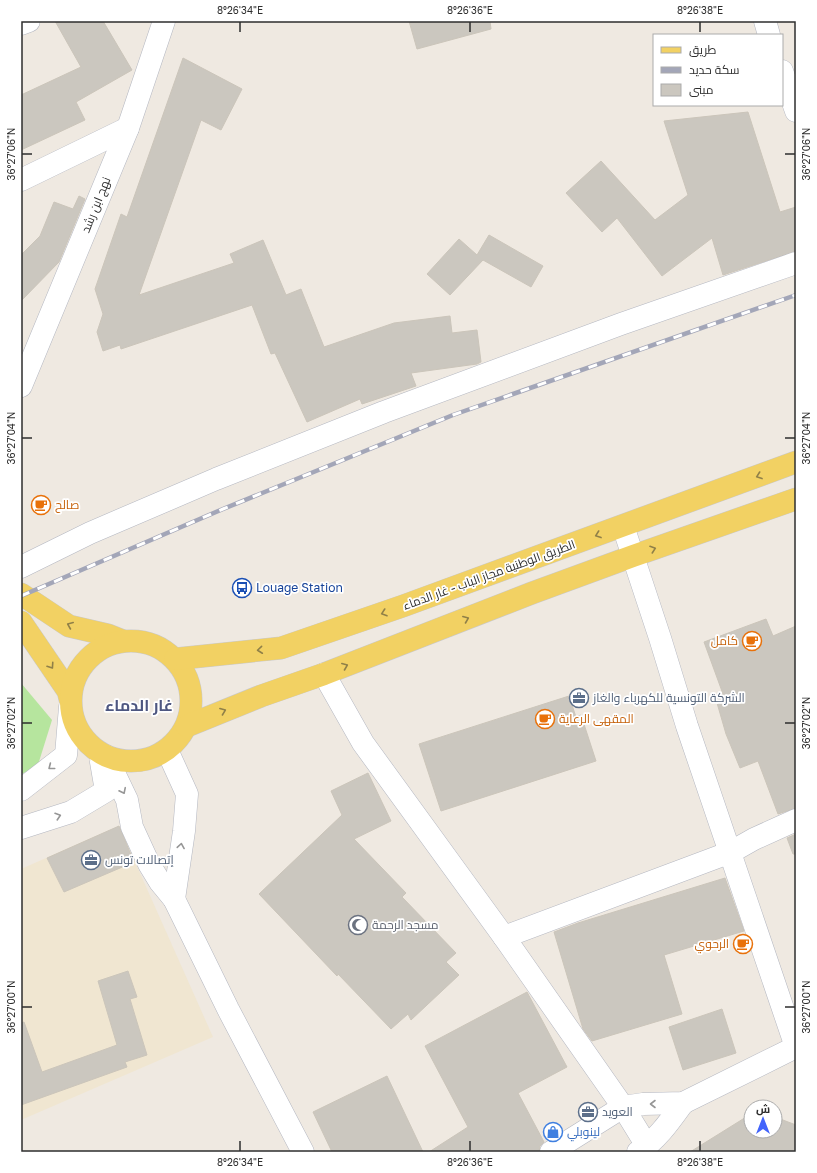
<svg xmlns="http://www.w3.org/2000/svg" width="817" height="1173" font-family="'Golos Text',Cairo,sans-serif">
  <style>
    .education { fill: #f0e6d1 }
    .green { fill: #b6e59e }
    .building { fill: #cbc7bf; stroke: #cbc5ba }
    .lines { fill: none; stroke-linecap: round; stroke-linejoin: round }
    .minor-casing { stroke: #b4b7c1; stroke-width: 23 }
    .tertiary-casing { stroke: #b4b7c1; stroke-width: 23 }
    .primary-casing { stroke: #c9c9c9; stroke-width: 23 }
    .minor { stroke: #fff; stroke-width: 22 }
    .tertiary { stroke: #fff; stroke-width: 22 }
    .primary { stroke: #f2d163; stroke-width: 22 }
    .rail-casing { stroke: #a3a6b8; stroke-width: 4.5 }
    .rail { stroke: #fff; stroke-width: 3; stroke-dasharray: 9; stroke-linecap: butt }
    .oneway { stroke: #908048 }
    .oneway2 { stroke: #969696 }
    .ticks { fill: none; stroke: #2e2e2e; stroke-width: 1.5 }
    .labels { text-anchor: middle; stroke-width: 3.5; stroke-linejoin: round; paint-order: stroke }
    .street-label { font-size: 12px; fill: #2e2e2e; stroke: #fff }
    .food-label { font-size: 12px; fill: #c56008; stroke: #fff; text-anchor: start }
    .transit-label { font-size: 12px; fill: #164399; stroke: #fff; text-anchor: start }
    .service-label { font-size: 12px; fill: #4e5e75; stroke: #fff; text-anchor: start }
    .worship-label { font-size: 12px; fill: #5b616d; stroke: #fff; text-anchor: start }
    .shop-label { font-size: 12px; fill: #366cbe; stroke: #fff; text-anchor: start }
    .district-label { font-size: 16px; font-weight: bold; fill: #4d5680; stroke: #fff }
    .neatline { fill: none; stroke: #2e2e2e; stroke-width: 1.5 }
    .ticks-label { font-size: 10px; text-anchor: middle; fill: #2e2e2e }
  </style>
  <rect width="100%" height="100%" fill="#efe9e1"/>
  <polygon class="education" points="119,826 213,1037 21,1120 21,869"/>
  <polygon class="green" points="21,683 52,720 37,768 21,774"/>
  <g class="building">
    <polygon points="55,21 103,21 132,70 76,102 85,120 21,150 21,95 81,67"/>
    <polygon points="409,21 490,21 491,29 417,49"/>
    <polygon points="183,58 242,89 221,130 201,120 139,295 234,263 230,254 263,240 286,295 301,289 324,347 394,323 450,316 452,333 477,330 481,362 477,364 411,373 416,386 362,404 360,399 307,422 275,353 271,354 252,305 121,349 120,345 103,351 97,332 103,314 95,289 121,214 127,217"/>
    <polygon points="748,112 780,212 796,207 796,251 723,275 712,238 662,276 617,218 602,232 566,193 601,161 655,220 688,195 664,121"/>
    <polygon points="79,196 85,199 59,262 21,301 21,255 40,236 54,202 73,209"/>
    <polygon points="489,235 543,266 531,287 483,260 450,295 427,274 459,239 477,255"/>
    <polygon points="766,619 773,636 796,626 796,808 778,814 758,761 740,768 726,734 715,696 723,694 704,642"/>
    <polygon points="569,696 576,717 581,715 596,761 441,811 419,744"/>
    <polygon points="368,773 391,821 354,839 406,893 402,897 456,953 446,962 459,975 411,1020 408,1014 391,1029 338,974 337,976 259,894 342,815 331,791"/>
    <polygon points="119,826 134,862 64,892 47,858"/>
    <polygon points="796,834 796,854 793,854 787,838"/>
    <polygon points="725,878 744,931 664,955 682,1014 592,1041 583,1029 554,932 578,923"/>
    <polygon points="128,971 137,997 130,999 147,1055 125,1062 127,1067 21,1105 21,1023 24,1022 42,1072 117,1045 98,981"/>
    <polygon points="527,992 567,1067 518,1093 544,1142 540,1146 539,1152 429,1152 468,1127 425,1046"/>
    <polygon points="722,1009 736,1053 683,1070 669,1027"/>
    <polygon points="387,1076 423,1152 332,1152 313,1112"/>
    <polygon points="751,1114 751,1131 775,1131 775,1117 796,1125 796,1152 690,1152"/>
  </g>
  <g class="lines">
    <g class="minor-casing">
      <g id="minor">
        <polyline points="765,21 769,35"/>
        <polyline points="21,24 29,21"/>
        <polyline points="782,71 796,111"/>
        <polyline points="21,180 128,128"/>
        <polyline points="21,386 128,128 164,21"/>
        <polyline points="21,567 90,533 216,479 384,412 621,324 796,263"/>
        <polyline points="324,674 363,743 504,937 623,1107 647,1146"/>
        <polyline points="167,750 187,794 184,831 174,899"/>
        <polyline points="106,756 127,800 132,827 149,864 160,882 174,899 228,1009 303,1152"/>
        <polyline points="21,790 66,755 70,707"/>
        <polyline points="21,828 71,812 106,791 101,762"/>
        <polyline points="504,937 731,852 754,839 796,820"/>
      </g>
    </g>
    <g class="tertiary-casing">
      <g id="tertiary">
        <polyline points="551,1152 623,1107 643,1104 683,1103 796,1047 687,726 660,638 623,526"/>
        <path d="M 638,1152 C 657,1140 670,1121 683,1103"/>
      </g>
    </g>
    <g class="primary-casing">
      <g id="primary">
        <polyline points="21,594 69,626 108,635 123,641"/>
        <polyline points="21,622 68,691 70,699"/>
        <circle cx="131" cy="701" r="60"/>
        <polyline points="175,659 281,648 403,606 796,462"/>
        <polyline points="187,726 261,696 324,674 532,593 633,556 796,499"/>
      </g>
    </g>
    <use href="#minor" class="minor"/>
    <use href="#tertiary" class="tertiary"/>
    <use href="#primary" class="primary"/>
    <g class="rail-casing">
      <polyline id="rail" points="21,596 223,509 453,415 796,295"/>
    </g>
    <use href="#rail" class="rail"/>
  </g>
  <defs><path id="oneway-chevron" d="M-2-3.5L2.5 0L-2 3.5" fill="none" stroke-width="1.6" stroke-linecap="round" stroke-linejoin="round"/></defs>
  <g class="oneway">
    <use href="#oneway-chevron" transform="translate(759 476) rotate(160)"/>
    <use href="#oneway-chevron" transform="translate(598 535) rotate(160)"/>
    <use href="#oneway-chevron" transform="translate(653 549) rotate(-19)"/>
    <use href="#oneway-chevron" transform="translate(384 613) rotate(161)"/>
    <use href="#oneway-chevron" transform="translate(466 619) rotate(-22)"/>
    <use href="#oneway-chevron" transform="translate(70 625) rotate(-157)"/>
    <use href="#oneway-chevron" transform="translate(260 650) rotate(174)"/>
    <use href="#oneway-chevron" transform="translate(51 666) rotate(56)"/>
    <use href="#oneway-chevron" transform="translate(345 666) rotate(-22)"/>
    <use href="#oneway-chevron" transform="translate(223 711) rotate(-21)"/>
  </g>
  <g class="oneway2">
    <use href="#oneway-chevron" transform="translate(51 767) rotate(142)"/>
    <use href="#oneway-chevron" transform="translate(123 791) rotate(64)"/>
    <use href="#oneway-chevron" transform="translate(58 816) rotate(-18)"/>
    <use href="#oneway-chevron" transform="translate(181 846) rotate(-81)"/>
    <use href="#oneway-chevron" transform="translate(653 1104) rotate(180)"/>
  </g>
  <path class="ticks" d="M 240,22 L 240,32M 470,22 L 470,32M 700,22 L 700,32M 22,154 L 32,154M 785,154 L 795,154M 22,438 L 32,438M 785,438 L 795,438M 22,723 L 32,723M 785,723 L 795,723M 22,1007 L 32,1007M 785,1007 L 795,1007M 240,1141 L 240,1151M 470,1141 L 470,1151M 700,1141 L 700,1151"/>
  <defs>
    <g id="cafe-ring" transform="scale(1)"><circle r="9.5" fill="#fff" stroke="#e8710a" stroke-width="1.5"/><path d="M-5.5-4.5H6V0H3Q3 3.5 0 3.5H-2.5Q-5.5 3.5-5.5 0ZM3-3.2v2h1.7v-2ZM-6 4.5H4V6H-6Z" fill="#e8710a"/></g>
    <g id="bus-ring" transform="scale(1)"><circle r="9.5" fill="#fff" stroke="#1a4fb4" stroke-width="1.5"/><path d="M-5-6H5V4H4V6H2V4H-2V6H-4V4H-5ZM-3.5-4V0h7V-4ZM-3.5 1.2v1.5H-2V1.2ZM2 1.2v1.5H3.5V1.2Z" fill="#1a4fb4"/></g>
    <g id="office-ring" transform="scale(1)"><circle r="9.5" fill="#fff" stroke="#5c6f8a" stroke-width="1.5"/><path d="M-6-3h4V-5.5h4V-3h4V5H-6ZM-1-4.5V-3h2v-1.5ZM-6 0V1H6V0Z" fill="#5c6f8a"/></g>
    <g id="mosque-ring" transform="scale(1)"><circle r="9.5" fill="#fff" stroke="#6b7280" stroke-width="1.5"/><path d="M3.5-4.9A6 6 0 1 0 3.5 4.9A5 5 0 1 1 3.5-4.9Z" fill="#6b7280"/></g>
    <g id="shop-ring" transform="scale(1)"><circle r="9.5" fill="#fff" stroke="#3f7fe0" stroke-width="1.5"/><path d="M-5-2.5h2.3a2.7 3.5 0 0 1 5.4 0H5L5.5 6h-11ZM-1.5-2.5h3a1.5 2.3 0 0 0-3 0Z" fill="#3f7fe0"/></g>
  </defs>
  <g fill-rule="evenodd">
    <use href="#cafe-ring" x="41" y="505"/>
    <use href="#bus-ring" x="242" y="588"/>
    <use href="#cafe-ring" x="752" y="641"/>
    <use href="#office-ring" x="579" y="698"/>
    <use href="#cafe-ring" x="545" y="719"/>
    <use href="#office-ring" x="91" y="860"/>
    <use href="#mosque-ring" x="358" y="925"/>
    <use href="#cafe-ring" x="743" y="944"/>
    <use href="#office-ring" x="588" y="1112"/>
    <use href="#shop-ring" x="553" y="1132"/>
  </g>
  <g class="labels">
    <g class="street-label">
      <text transform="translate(96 205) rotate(-68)" y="4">نهج ابن رشد</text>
      <text transform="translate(489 575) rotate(-20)" y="4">الطريق الوطنية مجاز الباب - غار الدماء</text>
    </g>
    <g class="food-label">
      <text x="55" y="509">صالح</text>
      <text x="738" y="645" text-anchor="end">كامل</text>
      <text x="559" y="723">المقهى الرعاية</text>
      <text x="729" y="948" text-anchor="end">الرحوي</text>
    </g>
    <g class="transit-label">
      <text x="256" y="592">Louage Station</text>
    </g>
    <g class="service-label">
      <text x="593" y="702">الشركة التونسية للكهرباء والغاز</text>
      <text x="105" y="864">إتصالات تونس</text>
      <text x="602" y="1116">العويد</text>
    </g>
    <g class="worship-label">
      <text x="372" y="929">مسجد الرحمة</text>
    </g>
    <g class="shop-label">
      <text x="567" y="1136">لينوبلي</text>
    </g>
    <g class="district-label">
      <text x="139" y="711">غار الدماء</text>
    </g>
  </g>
  <rect width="817" height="1173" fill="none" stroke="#ffffff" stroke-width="44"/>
  <rect x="653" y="34" width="130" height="72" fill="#ffffff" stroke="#ababab"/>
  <rect x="661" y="47" width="20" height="6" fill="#f2d163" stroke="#ababab"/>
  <text x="689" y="54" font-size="12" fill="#2e2e2e">طريق</text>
  <rect x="661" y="67" width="20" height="6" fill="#a3a6b8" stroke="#ababab"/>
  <text x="689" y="74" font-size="12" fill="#2e2e2e">سكة حديد</text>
  <rect x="661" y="84" width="20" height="12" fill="#cbc7bf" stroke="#ababab"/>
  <text x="689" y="94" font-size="12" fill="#2e2e2e">مبنى</text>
  <g transform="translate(763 1119)"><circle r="19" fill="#ffffff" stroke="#ababab"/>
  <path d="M0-3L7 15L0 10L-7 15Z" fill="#4264fb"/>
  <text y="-6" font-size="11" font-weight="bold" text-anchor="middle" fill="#2e2e2e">ش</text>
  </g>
  <rect x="22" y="22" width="773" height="1129" class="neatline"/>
  <g class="ticks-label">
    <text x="240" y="14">8°26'34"E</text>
    <text x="470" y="14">8°26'36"E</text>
    <text x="700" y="14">8°26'38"E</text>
    <text transform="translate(11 154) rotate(-90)" y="4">36°27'06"N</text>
    <text transform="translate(806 154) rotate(-90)" y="4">36°27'06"N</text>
    <text transform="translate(11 438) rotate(-90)" y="4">36°27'04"N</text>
    <text transform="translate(806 438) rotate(-90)" y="4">36°27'04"N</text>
    <text transform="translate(11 723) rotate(-90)" y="4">36°27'02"N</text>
    <text transform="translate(806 723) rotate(-90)" y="4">36°27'02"N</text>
    <text transform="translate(11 1007) rotate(-90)" y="4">36°27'00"N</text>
    <text transform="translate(806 1007) rotate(-90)" y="4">36°27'00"N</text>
    <text x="240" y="1166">8°26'34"E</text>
    <text x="470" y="1166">8°26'36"E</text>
    <text x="700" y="1166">8°26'38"E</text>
  </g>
</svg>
